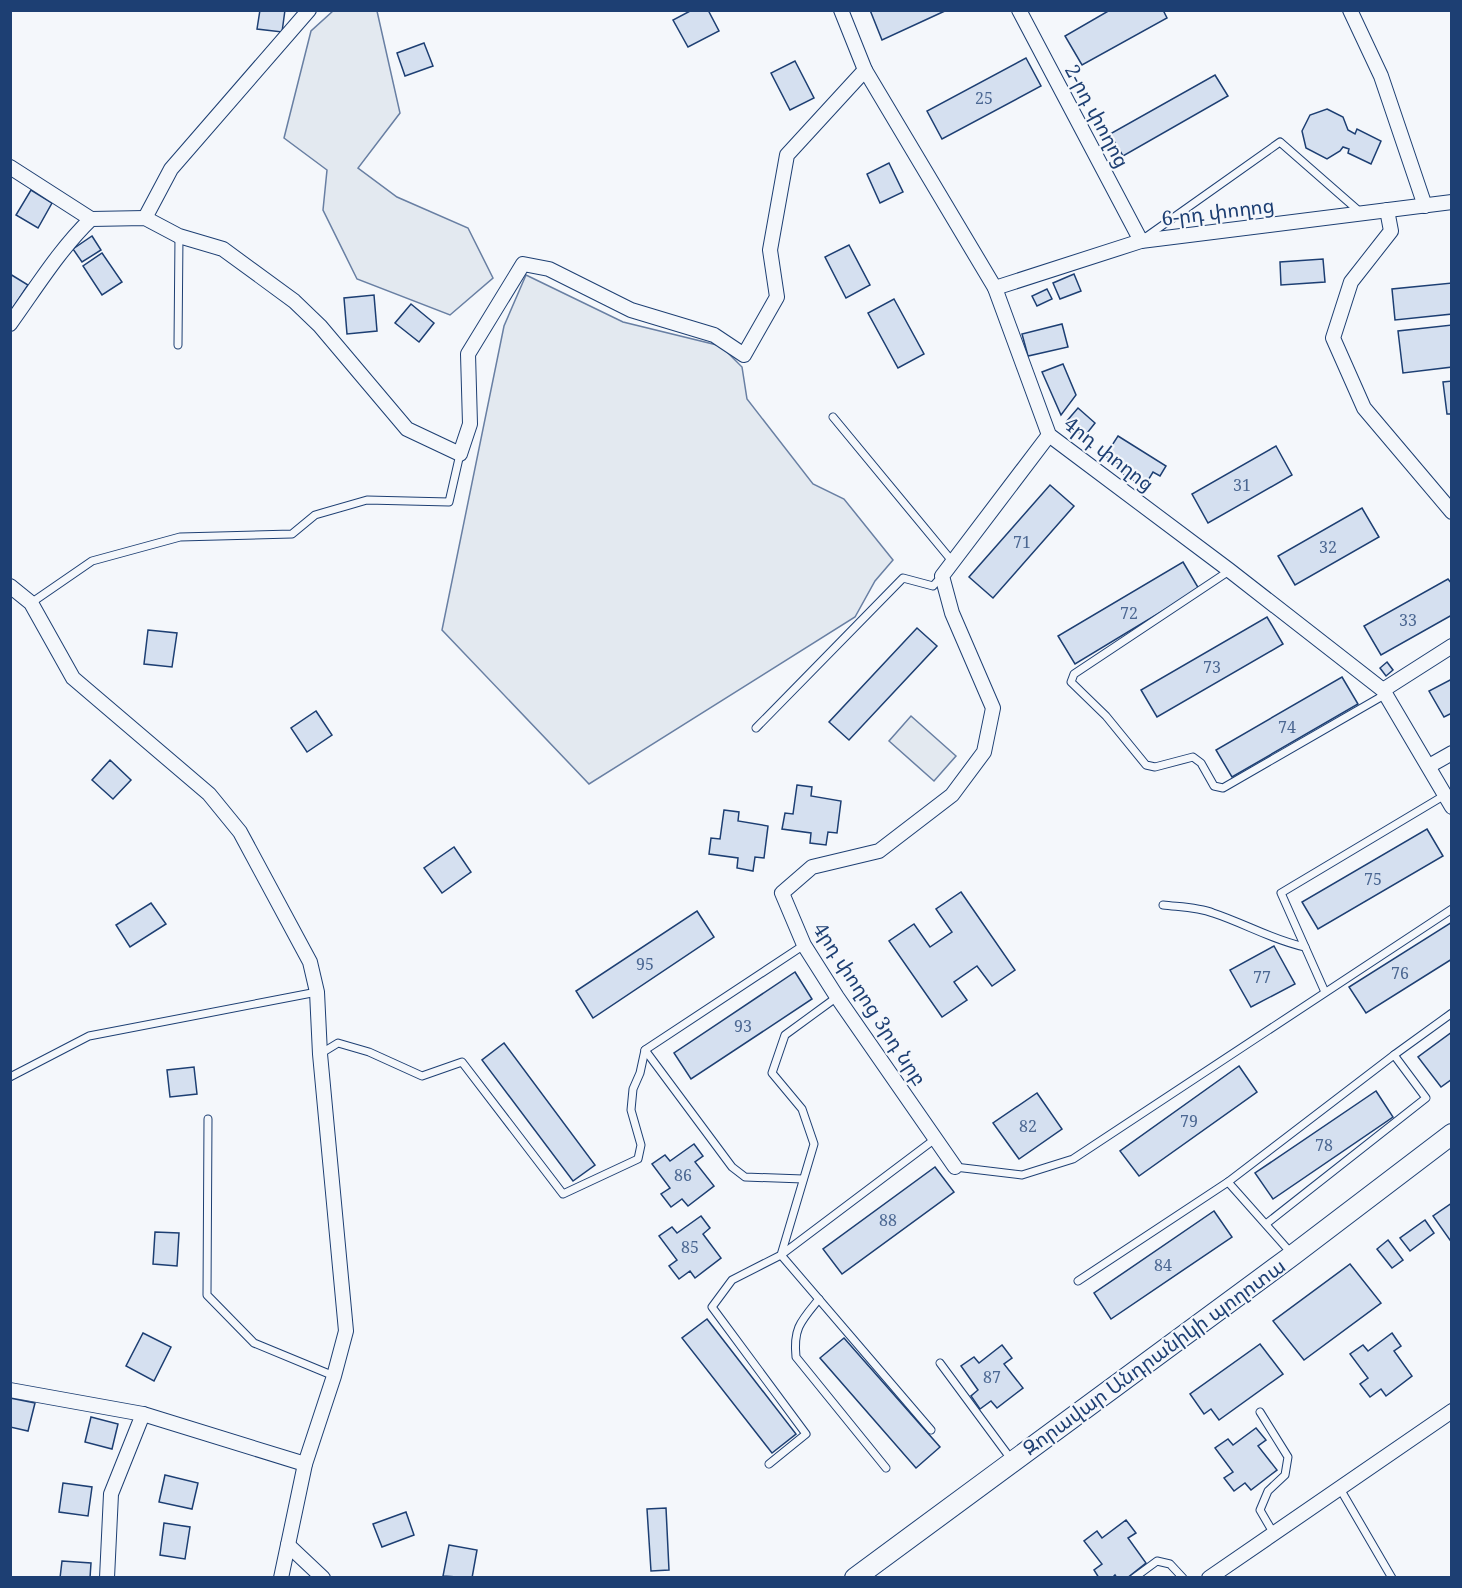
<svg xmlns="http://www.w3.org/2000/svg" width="1462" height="1588" font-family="'Noto Serif','Noto Sans Armenian',serif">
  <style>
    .green { fill: #e3e9f0; stroke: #687fa3; stroke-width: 1.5 }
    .building { fill: #d5e0f0; stroke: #1d3f73; stroke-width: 1.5 }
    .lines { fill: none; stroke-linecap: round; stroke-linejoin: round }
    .service-casing { stroke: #1d3f73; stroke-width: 9 }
    .minor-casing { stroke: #1d3f73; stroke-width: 16 }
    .secondary-casing { stroke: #1d3f73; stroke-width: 22 }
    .service { stroke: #f4f7fb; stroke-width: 7 }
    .minor { stroke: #f4f7fb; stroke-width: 14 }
    .secondary { stroke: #f4f7fb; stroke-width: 20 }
    .labels { text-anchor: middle; stroke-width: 4.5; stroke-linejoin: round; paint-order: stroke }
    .number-label { font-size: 16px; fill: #4b6792 }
    .street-label { font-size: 20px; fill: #1d3f73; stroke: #f4f7fb }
  </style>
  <rect width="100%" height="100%" fill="#f4f7fb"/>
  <g class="green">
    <polygon points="333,11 377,11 400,113 358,168 397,197 468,228 493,278 450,315 357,279 323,210 327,170 284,138 311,31"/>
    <polygon points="526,275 623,322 721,346 742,367 747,399 813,484 844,499 893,560 875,581 855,617 589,784 442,630 504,326"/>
    <polygon points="911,716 956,756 934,781 889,741"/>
  </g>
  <g class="building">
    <polygon points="260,10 285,10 282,32 257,29"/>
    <polygon points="692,10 708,10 719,31 688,47 673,20"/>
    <polygon points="870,10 947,10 882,40"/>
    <polygon points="1110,10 1163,10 1167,18 1082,65 1065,36"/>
    <polygon points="424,43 433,66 405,76 397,53"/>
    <polygon points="1026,58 1041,86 942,139 927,111"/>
    <polygon points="795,61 814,98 790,110 771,73"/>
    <polygon points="1215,75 1228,96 1123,156 1110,134"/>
    <polygon points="1327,109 1343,117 1348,130 1355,134 1357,129 1381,141 1371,164 1348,153 1349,149 1343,147 1340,151 1327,159 1306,148 1302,131 1310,115"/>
    <polygon points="889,163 903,192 880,203 867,174"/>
    <polygon points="31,190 52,203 38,228 16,215"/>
    <polygon points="92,236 101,250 82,262 73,249"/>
    <polygon points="849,245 870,285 846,298 825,257"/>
    <polygon points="102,253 122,282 102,295 83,266"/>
    <polygon points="1323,259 1325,282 1281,285 1280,262"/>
    <polygon points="10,274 28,285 10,312"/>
    <polygon points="1074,274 1081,291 1060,299 1053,283"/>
    <polygon points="1452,283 1452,314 1395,320 1392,289"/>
    <polygon points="1047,289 1052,299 1037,306 1032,296"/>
    <polygon points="374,295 377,331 347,334 344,298"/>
    <polygon points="894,299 924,354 898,368 868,313"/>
    <polygon points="411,304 434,323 419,342 395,323"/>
    <polygon points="1062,324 1068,347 1028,356 1022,334"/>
    <polygon points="1452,325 1452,367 1403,373 1398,331"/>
    <polygon points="1063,364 1076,395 1061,415 1042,372"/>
    <polygon points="1452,381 1452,414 1447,414 1443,382"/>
    <polygon points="1078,408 1095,423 1084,437 1066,422"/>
    <polygon points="1118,436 1166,466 1160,476 1153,472 1144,487 1120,472 1123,467 1105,456"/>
    <polygon points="1276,446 1292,475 1208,523 1192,494"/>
    <polygon points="1050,485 1074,506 993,598 969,577"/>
    <polygon points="1362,508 1379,537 1295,585 1278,556"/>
    <polygon points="1183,562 1199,589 1075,664 1058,636"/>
    <polygon points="1448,579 1452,584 1452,615 1381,655 1364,626"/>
    <polygon points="1267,617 1283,644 1157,717 1141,690"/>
    <polygon points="917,628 937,646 849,740 829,722"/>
    <polygon points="148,630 177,633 172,667 144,664"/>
    <polygon points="1387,662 1393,670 1386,676 1380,668"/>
    <polygon points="1342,677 1358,704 1232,777 1216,750"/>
    <polygon points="1452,679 1452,713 1444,717 1429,691"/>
    <polygon points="316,711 332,735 307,752 291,728"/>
    <polygon points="110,760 131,780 113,799 92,780"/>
    <polygon points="797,785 812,787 811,796 841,801 837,833 828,832 826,845 810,843 811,833 782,829 785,813 793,814"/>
    <polygon points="724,810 739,812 738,821 768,826 764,858 755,857 753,871 737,868 738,858 709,854 711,838 720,839"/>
    <polygon points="1427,829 1443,856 1318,929 1302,902"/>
    <polygon points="454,847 471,872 442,893 424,868"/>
    <polygon points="961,892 1015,970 992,986 977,966 954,982 967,1000 942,1017 889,941 914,924 930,947 952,932 936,909"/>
    <polygon points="151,903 166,924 130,947 116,925"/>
    <polygon points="697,911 714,937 593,1018 576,991"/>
    <polygon points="1452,922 1452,959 1366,1013 1349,987"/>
    <polygon points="1274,946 1295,984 1251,1007 1230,970"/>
    <polygon points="795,972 812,999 691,1079 674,1053"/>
    <polygon points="1452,1032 1452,1079 1441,1087 1418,1057"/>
    <polygon points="504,1043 595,1165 573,1181 482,1060"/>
    <polygon points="1239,1066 1257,1092 1139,1176 1120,1151"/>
    <polygon points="194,1067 197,1094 170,1097 167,1070"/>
    <polygon points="1376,1091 1393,1117 1273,1199 1255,1173"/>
    <polygon points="1037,1093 1062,1129 1019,1159 993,1123"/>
    <polygon points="694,1144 703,1156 695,1162 714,1186 688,1206 682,1199 671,1207 661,1194 670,1188 652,1164 665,1155 670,1161"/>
    <polygon points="935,1167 954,1192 842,1274 823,1249"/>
    <polygon points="1452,1203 1452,1243 1433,1216"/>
    <polygon points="1214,1211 1232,1237 1111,1319 1094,1293"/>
    <polygon points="701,1216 710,1228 703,1234 721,1258 695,1278 690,1271 679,1279 669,1266 677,1260 659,1236 672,1227 677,1233"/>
    <polygon points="1425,1220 1434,1233 1410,1251 1400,1238"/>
    <polygon points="155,1232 179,1233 177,1266 153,1264"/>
    <polygon points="1388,1240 1403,1260 1392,1268 1377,1249"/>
    <polygon points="1350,1264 1381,1303 1304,1360 1273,1321"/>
    <polygon points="707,1319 796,1434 772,1453 682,1338"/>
    <polygon points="143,1333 171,1347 154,1381 126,1366"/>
    <polygon points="1392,1333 1401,1346 1394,1351 1412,1376 1386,1396 1381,1389 1370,1397 1360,1384 1368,1378 1350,1354 1363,1345 1368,1351"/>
    <polygon points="844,1338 940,1447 916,1468 820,1358"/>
    <polygon points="1260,1344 1283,1374 1219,1420 1211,1409 1204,1414 1190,1394"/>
    <polygon points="1002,1345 1012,1358 1004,1364 1023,1388 997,1408 991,1401 980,1409 971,1396 978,1390 961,1366 974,1357 979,1363"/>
    <polygon points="10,1398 35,1403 28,1431 10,1427"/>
    <polygon points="91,1417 118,1424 112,1449 85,1442"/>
    <polygon points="1256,1428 1266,1440 1258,1446 1277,1470 1251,1490 1245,1483 1234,1491 1224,1478 1233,1472 1215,1448 1228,1439 1233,1445"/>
    <polygon points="165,1475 198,1483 192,1509 159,1502"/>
    <polygon points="63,1483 92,1487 88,1516 59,1512"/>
    <polygon points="666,1508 669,1570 651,1571 647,1509"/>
    <polygon points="406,1512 414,1535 382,1547 373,1524"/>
    <polygon points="1126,1520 1136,1533 1128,1538 1146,1563 1127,1578 1117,1578 1115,1575 1112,1578 1099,1578 1094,1570 1102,1564 1084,1541 1097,1531 1102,1538"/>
    <polygon points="164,1523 190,1527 185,1559 160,1555"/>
    <polygon points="449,1545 477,1550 472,1578 443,1576"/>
    <polygon points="62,1561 91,1563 90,1578 60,1578"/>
  </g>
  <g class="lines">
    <g class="service-casing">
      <g id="service">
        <polyline points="1146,237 1280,142 1360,212"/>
        <polyline points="178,345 179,236"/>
        <polyline points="833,417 952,561"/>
        <polyline points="1229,571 1074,674 1071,682 1106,716 1146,765 1155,767 1193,757 1201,763 1214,786 1223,788 1386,694"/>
        <polyline points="31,603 92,561 180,537 292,534 315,515 367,500 449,502 460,454"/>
        <polyline points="756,728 903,578 933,586 942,576"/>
        <path d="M 1163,905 C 1179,907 1198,907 1213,913 C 1244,923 1272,940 1305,947 L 1325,992"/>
        <polyline points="1305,947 1281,893 1445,795"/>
        <polyline points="645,1050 732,1167 745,1177 803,1179"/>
        <polyline points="320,1054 338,1043 369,1052 422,1076 462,1062 563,1194 638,1159 641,1145 631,1110 633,1089 640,1073 645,1050 804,945"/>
        <polyline points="1394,1055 1452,1013"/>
        <polyline points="10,1077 89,1036 317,992"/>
        <polyline points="208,1119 207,1295 254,1343 334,1376"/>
        <polyline points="955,1167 1022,1175 1073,1159 1452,909"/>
        <polyline points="1228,1182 1394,1055 1426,1098 1266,1224"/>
        <polyline points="1078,1281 1228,1182 1291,1253"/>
        <path d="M 819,1299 C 801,1321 793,1328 796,1357 L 886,1468"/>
        <polyline points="940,1363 1011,1459"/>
        <polyline points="1260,1412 1288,1457 1285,1475 1268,1491 1260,1510 1274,1534"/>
        <polyline points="931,1430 781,1255 935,1139"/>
        <polyline points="769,1464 806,1434 712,1307 732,1280 781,1255 814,1144 802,1109 772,1073 785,1035 837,997"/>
        <polyline points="1339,1487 1392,1578"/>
        <polyline points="1134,1578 1157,1561 1170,1564 1183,1578"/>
      </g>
    </g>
    <g class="minor-casing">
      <g id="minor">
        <polyline points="841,10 865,70 995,288 1049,435 1229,570 1383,690 1452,807"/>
        <polyline points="1019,10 1141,241"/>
        <polyline points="1350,10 1381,76 1425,206"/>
        <polyline points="10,167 91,219"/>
        <polyline points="1387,210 1391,231 1351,282 1333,338 1364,408 1452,512"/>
        <polyline points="145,218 171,169 309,10"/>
        <polyline points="995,288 1141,241 1452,202"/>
        <path d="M 10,324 C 36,288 59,250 91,219 L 145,218 L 179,236 L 223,249 L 294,301 L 320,326 L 407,429 L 460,454 L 470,424 L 468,354 L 523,264 L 549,269 L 631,310 L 714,335 L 744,355 L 777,297 L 770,250 L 787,155 L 865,70"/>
        <polyline points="10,586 31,603 73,678 209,794 240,832 310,962 317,992 320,1054 346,1331 334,1376 305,1464 281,1578"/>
        <polyline points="1383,690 1452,646"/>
        <polyline points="1429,766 1452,753"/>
        <polyline points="955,1167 837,997 804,945 782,893 812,867 879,851 952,795 984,752 993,708 952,613 942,576 1049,435"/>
        <polyline points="10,1390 143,1414 305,1464"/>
        <polyline points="288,1545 323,1578"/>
        <polyline points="107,1578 111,1494 143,1414"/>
        <polyline points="1209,1578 1452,1411"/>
      </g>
    </g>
    <g class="secondary-casing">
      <polyline id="secondary" points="855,1578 1293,1255 1452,1134"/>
    </g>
    <use href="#service" class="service"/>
    <use href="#minor" class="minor"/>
    <use href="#secondary" class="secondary"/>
  </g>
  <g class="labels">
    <g class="number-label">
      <text x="984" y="104">25</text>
      <text x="1242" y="491">31</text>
      <text x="1022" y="548">71</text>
      <text x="1328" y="553">32</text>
      <text x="1129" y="619">72</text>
      <text x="1408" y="626">33</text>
      <text x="1212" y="673">73</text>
      <text x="1287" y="733">74</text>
      <text x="1373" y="885">75</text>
      <text x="645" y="970">95</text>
      <text x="1400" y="979">76</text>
      <text x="1262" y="983">77</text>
      <text x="743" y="1032">93</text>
      <text x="1189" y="1127">79</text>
      <text x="1028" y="1132">82</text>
      <text x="1324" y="1151">78</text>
      <text x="683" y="1181">86</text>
      <text x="888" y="1226">88</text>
      <text x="690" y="1253">85</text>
      <text x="1163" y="1271">84</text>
      <text x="992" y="1383">87</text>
    </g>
    <g class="street-label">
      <text transform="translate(1097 116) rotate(62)" y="7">2-րդ փողոց</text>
      <text transform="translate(1218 212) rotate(-7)" y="7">6-րդ փողոց</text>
      <text transform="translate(1109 454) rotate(38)" y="7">4րդ փողոց</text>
      <text transform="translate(870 1004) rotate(57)" y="7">4րդ փողոց 3րդ նրբ</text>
      <text transform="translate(1154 1357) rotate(-36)" y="7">Զորավար Անդրանիկի պողոտա</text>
    </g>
  </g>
  <rect width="1462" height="1588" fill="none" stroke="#1d3f73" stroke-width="24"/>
</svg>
